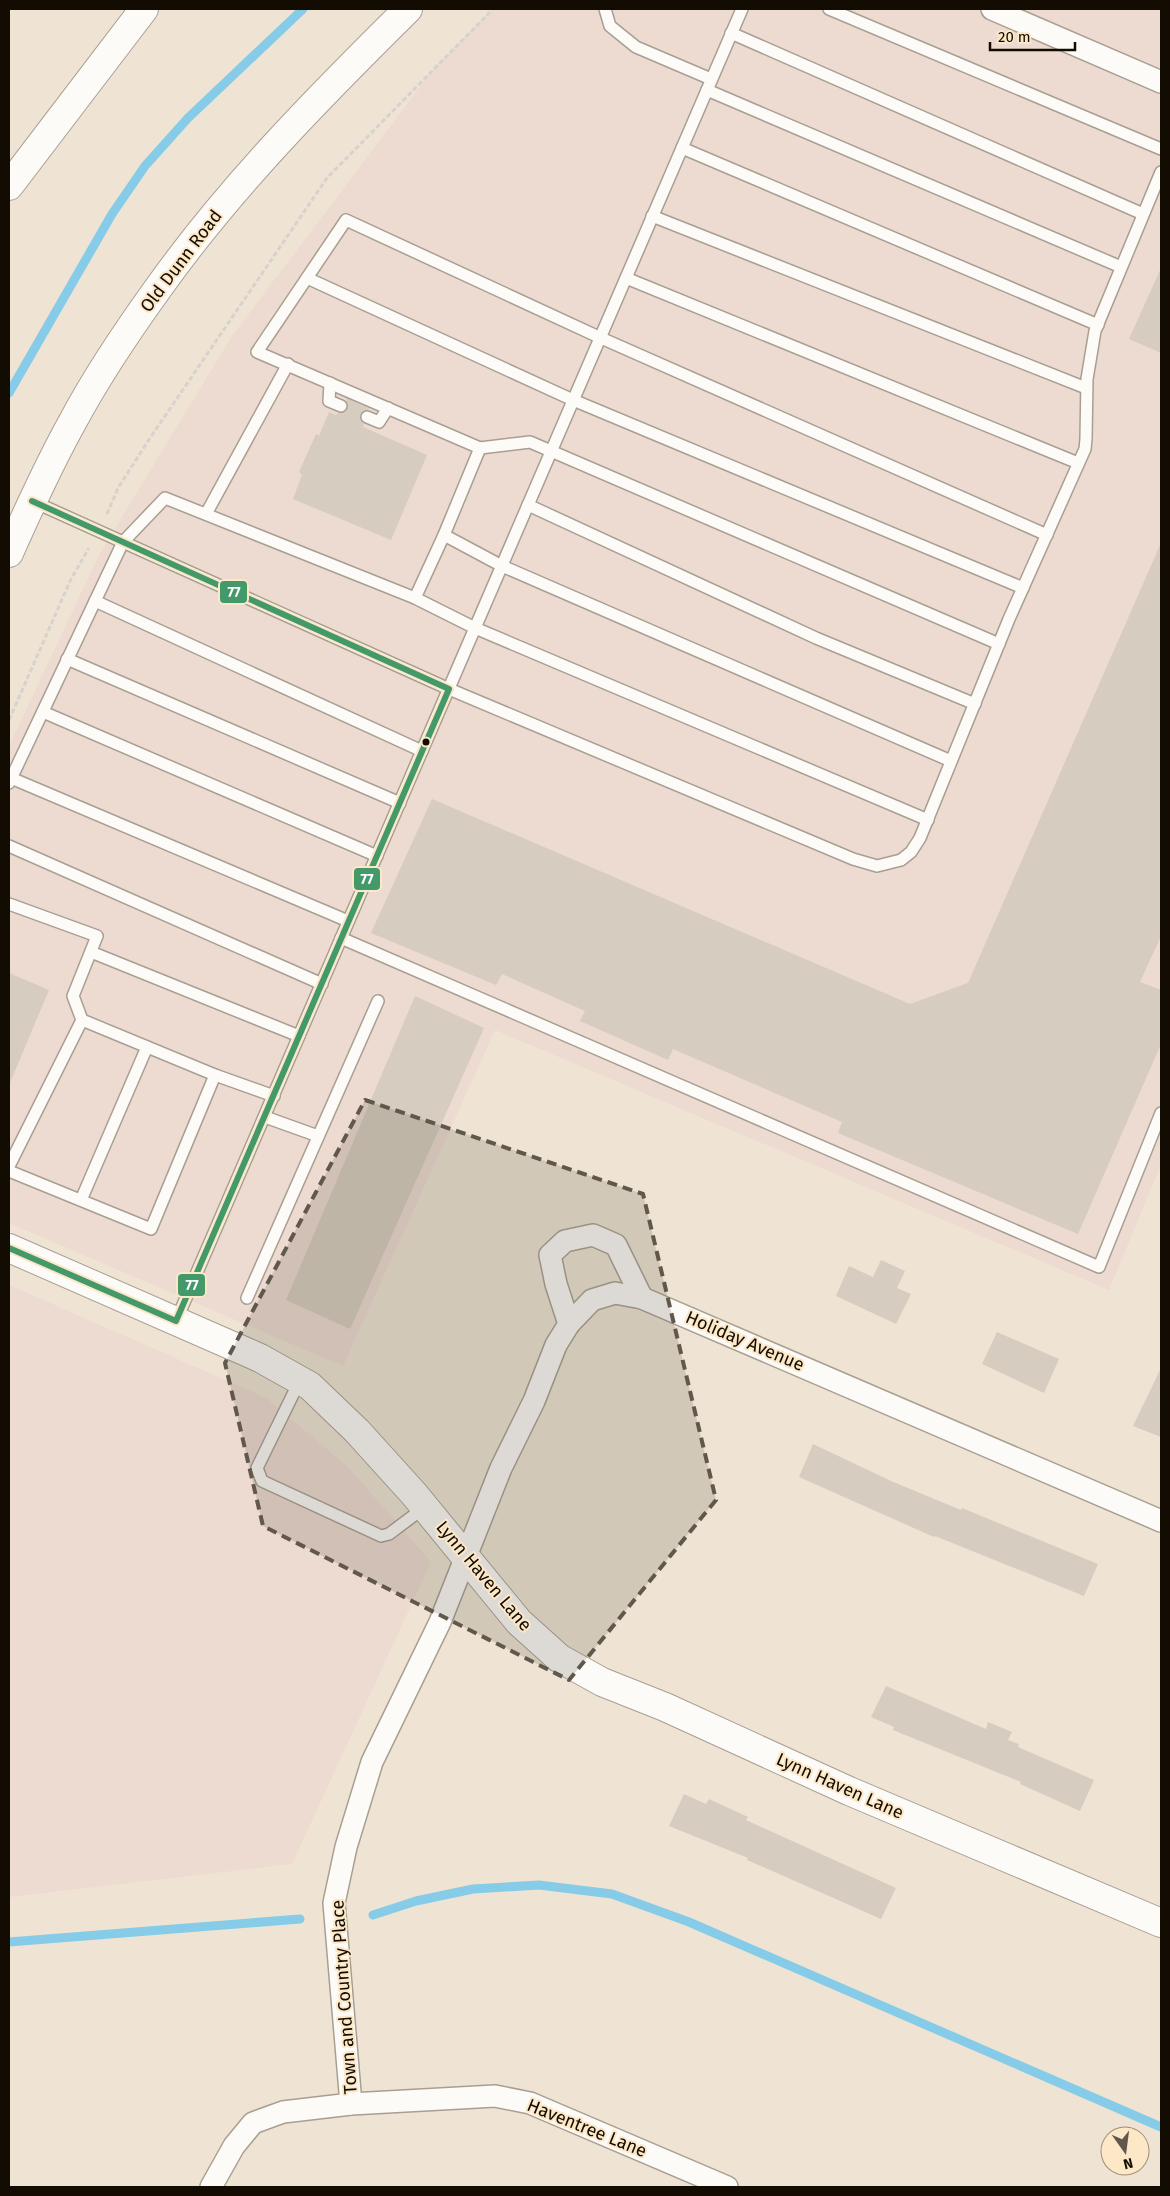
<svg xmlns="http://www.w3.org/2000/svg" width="1170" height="2196" font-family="'Fira Sans',sans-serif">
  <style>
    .commercial { fill: #eddad0 }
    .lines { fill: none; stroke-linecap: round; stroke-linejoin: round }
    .stream { stroke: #86cce8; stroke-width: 9 }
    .building { fill: #d6ccbf }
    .lane-casing { stroke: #a89f92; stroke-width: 14 }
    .street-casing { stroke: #a89f92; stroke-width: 24 }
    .secondary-casing { stroke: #a89f92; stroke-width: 30 }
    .primary-casing { stroke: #a89f92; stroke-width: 30 }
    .path { stroke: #d6d2cd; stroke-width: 3; stroke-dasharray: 5 2.5; stroke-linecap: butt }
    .lane { stroke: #fdfbf8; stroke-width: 11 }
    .street { stroke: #fdfbf8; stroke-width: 21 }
    .secondary { stroke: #fdfbf8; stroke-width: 28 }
    .primary { stroke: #fdfbf8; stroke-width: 28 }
    .bus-1-casing { stroke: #fce7c6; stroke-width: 10 }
    .bus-1 { stroke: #44996b; stroke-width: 6 }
    .marked { fill: #60584c; fill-opacity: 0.2; stroke: #60584c; stroke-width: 4; stroke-dasharray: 10 6; stroke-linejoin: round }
    .bus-dot { fill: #130c03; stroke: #fce7c6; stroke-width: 2 }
    .labels { text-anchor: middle; stroke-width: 4; stroke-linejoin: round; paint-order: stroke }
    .street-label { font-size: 18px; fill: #130c03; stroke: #fce7c6 }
    .line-badge { stroke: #fce7c6; stroke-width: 2 }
    .badge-label { font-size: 14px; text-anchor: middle; font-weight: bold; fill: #fff }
  </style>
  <rect width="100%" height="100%" fill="#efe4d3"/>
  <g class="commercial">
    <polygon points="493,9 1161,9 1161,1165 1109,1290 495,1030 343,1366 9,1223 9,746 100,553 232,336 432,71"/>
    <polygon points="9,1285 266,1398 348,1467 431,1562 292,1864 9,1897"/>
  </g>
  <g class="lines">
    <g class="stream">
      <polyline points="9,393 112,214 145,166 188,118 303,9"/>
      <polyline points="373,1915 416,1901 473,1889 539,1885 612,1894 689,1922 1161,2127"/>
      <polyline points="9,1942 300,1919"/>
    </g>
  </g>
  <g class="building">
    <polygon points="1161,268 1161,353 1129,339"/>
    <polygon points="346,398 370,409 363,411 360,415 361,421 364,424 363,427 427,455 391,540 293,499 302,475 299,472 316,434 319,436 329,412 336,415 338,413 346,412 348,406"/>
    <polygon points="1161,543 1161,936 1140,982 1161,990 1161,1044 1078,1234 838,1133 842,1122 673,1049 668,1060 580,1021 585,1011 502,974 496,985 371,933 432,799 910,1004 968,983"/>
    <polygon points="9,973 49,990 9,1085"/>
    <polygon points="415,996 484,1028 350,1329 286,1300"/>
    <polygon points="881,1260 905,1271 897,1288 911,1294 896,1324 836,1296 849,1266 873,1277"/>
    <polygon points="997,1332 1059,1359 1044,1393 982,1364"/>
    <polygon points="1161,1368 1161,1437 1133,1426"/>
    <polygon points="813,1444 891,1481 961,1510 962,1508 1098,1564 1084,1596 935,1536 934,1537 799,1477"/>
    <polygon points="886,1686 986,1729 988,1722 1012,1732 1008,1740 1019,1744 1018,1747 1094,1780 1080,1811 1020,1784 1021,1782 893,1730 894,1727 871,1717"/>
    <polygon points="684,1794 706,1804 709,1799 748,1817 746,1820 896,1888 881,1919 747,1860 748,1858 669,1826"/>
  </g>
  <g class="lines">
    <g class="lane-casing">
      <g id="lane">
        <polyline points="605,9 610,26 636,47 711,79"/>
        <polyline points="829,9 1161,149"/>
        <polyline points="731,33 1143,214"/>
        <polyline points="707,90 1121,267"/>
        <polyline points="682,148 1098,325"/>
        <polyline points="652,216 1086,388"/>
        <polyline points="307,278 573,400 1023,588"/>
        <polyline points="626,278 1078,463"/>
        <polyline points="330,383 329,401 341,406"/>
        <polyline points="367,417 379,422 388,408"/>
        <polyline points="480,448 444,535 415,598 475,628 928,820"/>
        <polyline points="32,501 449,689 853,859 877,866 901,860 911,852 920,838 1009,619 1085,449 1086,439 1087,379 1095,331 1161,172"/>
        <polyline points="528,505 816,638 975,704"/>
        <polyline points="206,514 288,364"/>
        <polyline points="444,535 502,566 951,761"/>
        <polyline points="95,601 422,751"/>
        <polyline points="999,644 530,442 480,448 257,352 346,220 601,338 1047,535"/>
        <polyline points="67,659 400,803"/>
        <polyline points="43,712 377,856"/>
        <polyline points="11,778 348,921"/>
        <polyline points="9,783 123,542 165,498 415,598"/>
        <polyline points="9,846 322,984"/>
        <polyline points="9,904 97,936 73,996 82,1020 9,1166"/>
        <polyline points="341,938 1099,1267 1161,1113"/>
        <polyline points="91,952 299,1036"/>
        <polyline points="82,1020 215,1075 274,1096"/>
        <polyline points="265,1117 318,1136"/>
        <polyline points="9,1171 151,1229 215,1075"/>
        <polyline points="81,1200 147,1047"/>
        <polyline points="247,1298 378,1001"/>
        <polyline points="176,1321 742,9"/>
        <polyline points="300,1380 257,1468 262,1481 381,1536 389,1534 425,1507"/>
      </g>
    </g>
    <g class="street-casing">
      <g id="street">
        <polyline points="992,9 1161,82"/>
        <polyline points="569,1324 556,1284 550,1255 565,1241 593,1235 616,1245 642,1298"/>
        <polyline points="351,2104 334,1903 346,1847 372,1762 440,1622 501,1468 534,1401 556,1345 569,1324 592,1300 615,1293 642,1298 1161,1521"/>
        <polyline points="211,2187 234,2146 253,2123 283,2112 351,2104 495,2096 530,2103 727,2187"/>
      </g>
    </g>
    <g class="secondary-casing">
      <g id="secondary">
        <path d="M 9,553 C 29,508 49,464 73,421 C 98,374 128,330 159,287 C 231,186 320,96 408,9"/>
        <polyline points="9,1248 260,1358 310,1386 357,1431 414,1494 519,1622 559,1658 602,1682 665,1707 849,1791 1161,1923"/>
      </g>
    </g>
    <g class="primary-casing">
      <polyline id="primary" points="9,186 144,9"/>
    </g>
    <g class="path">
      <polyline points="107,514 118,488 150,438 327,178 493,9"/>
      <polyline points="9,720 71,579 89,548"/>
    </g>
    <use href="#lane" class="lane"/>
    <use href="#street" class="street"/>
    <use href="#secondary" class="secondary"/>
    <use href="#primary" class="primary"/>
    <g class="bus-1-casing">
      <polyline id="bus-1" points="9,1248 176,1321 449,689 32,501"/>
    </g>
    <use href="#bus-1" class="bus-1"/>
  </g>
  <path class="marked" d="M 365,1100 L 643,1194 L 716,1500 L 569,1680 L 263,1526 L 225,1363 Z"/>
  <circle class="bus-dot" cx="426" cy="742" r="4.5"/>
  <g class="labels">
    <g class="street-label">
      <text transform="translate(181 261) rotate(-53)" y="6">Old Dunn Road</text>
      <text transform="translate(745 1341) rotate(23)" y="6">Holiday Avenue</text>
      <text transform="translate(484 1576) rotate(50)" y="6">Lynn Haven Lane</text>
      <text transform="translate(840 1786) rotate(24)" y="6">Lynn Haven Lane</text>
      <text transform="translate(344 1997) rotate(-94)" y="6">Town and Country Place</text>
      <text transform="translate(587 2128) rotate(22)" y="6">Haventree Lane</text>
    </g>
  </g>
  <g class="line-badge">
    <rect x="219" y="580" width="29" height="24" rx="5" fill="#44996b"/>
    <rect x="353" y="867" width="28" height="24" rx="5" fill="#44996b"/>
    <rect x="177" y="1273" width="29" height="24" rx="5" fill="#44996b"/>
  </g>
  <g class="badge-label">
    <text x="234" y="597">77</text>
    <text x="367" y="884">77</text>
    <text x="192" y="1290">77</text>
  </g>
  <rect width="1170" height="2196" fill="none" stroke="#130c03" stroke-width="20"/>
  <g transform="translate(1125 2151) rotate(166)"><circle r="24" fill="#fce7c6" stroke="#9f8f78"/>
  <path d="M0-4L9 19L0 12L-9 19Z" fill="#60584c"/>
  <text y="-8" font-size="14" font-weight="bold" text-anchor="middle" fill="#130c03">N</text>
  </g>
  <path d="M990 42v8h85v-8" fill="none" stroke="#130c03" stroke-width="2.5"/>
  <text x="998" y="42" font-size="15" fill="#130c03" stroke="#fce7c6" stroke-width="4" paint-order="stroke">20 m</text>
</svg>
